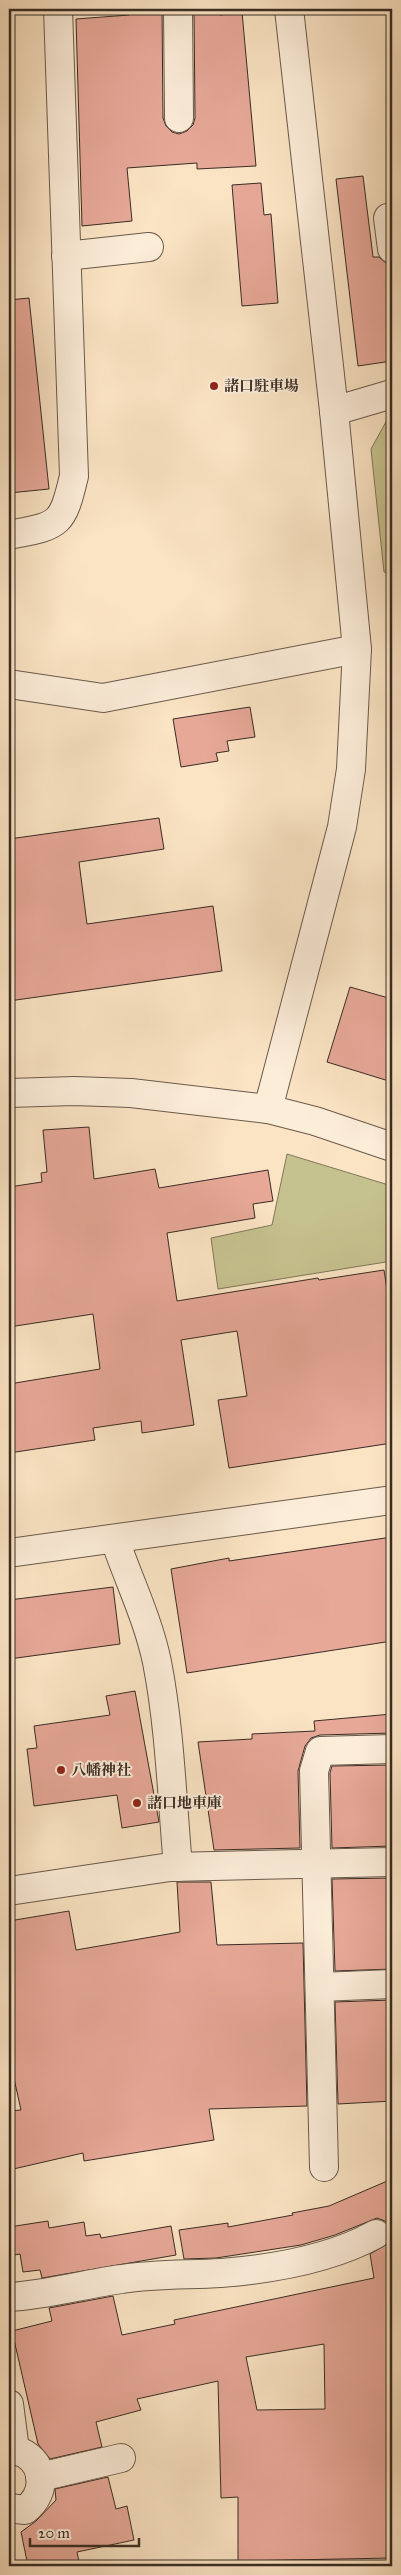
<svg xmlns="http://www.w3.org/2000/svg" width="401" height="2575" font-family="'IM FELL Great Primer','Noto Serif JP',serif">
  <style>
    .green { fill: #c6c28f; stroke: #80775a }
    .building { fill: #e7a898; stroke: #392c24; fill-rule: evenodd }
    .lines { fill: none; stroke-linecap: round; stroke-linejoin: round }
    .minor-casing { stroke: #6a5a4c; stroke-width: 30 }
    .minor { stroke: #fcedd9; stroke-width: 28 }
    .poi-dot { fill: #8f2418; stroke: #fcedd9; stroke-width: 2 }
    .labels { text-anchor: middle; stroke-width: 4; stroke-linejoin: round; paint-order: stroke }
    .poi-label { font-size: 15px; font-weight: bold; fill: #392c24; stroke: #fcedd9; text-anchor: start }
  </style>
  <rect width="100%" height="100%" fill="#fbe4c4"/>
  <filter id="stains"><feTurbulence type="fractalNoise" baseFrequency=".004" numOctaves="4"/><feColorMatrix values="0 0 0 0 .2 0 0 0 0 .09 0 0 0 0 .02 0 0 0 .5 -.17"/></filter>
  <radialGradient id="worn" r=".72"><stop offset=".6" stop-color="#630" stop-opacity="0"/><stop offset="1" stop-color="#630" stop-opacity=".3"/></radialGradient>
  <g class="green">
    <polygon points="392,419 392,575 384,572 371,449 387,420"/>
    <polygon points="287,1154 392,1186 392,1261 218,1289 211,1238 272,1225"/>
  </g>
  <g class="building">
    <polygon points="129,9 162,9 163,118 166,126 172,132 179,134 187,131 193,125 195,118 194,9 220,9 220,15 242,12 256,166 197,169 197,163 127,168 132,221 82,226 76,19 129,15"/>
    <polygon points="363,176 373,257 379,257 386,263 392,264 392,361 358,366 336,179"/>
    <polygon points="261,183 264,215 271,214 278,303 242,306 232,185"/>
    <polygon points="29,298 49,489 9,493 9,300"/>
    <polygon points="250,707 255,737 227,741 229,751 216,753 218,761 181,767 173,719"/>
    <polygon points="159,818 164,849 79,862 87,924 213,906 222,971 9,1001 9,839"/>
    <polygon points="350,987 392,999 392,1082 327,1062"/>
    <polygon points="89,1127 94,1179 155,1169 159,1188 268,1170 273,1201 253,1204 255,1218 167,1233 177,1301 318,1278 319,1280 384,1270 392,1323 392,1443 229,1468 218,1400 247,1396 237,1331 181,1340 194,1425 142,1433 141,1421 93,1428 95,1440 9,1453 9,1384 100,1369 93,1314 9,1327 9,1187 42,1182 41,1173 47,1172 43,1130"/>
    <polygon points="392,1537 392,1641 187,1673 171,1569 229,1558 229,1561"/>
    <polygon points="113,1587 120,1644 9,1659 9,1600"/>
    <polygon points="135,1691 159,1822 122,1828 117,1795 34,1806 27,1749 37,1748 34,1726 110,1715 106,1696"/>
    <polygon points="392,1714 392,1733 320,1735 311,1738 305,1746 298,1771 300,1848 214,1850 198,1742 252,1739 252,1734 315,1731 314,1721"/>
    <polygon points="392,1765 392,1846 332,1848 330,1773 332,1766"/>
    <polygon points="392,1878 392,1969 335,1971 332,1879"/>
    <polygon points="177,1882 211,1882 217,1945 303,1943 307,2106 209,2109 214,2140 84,2161 83,2153 9,2170 9,2111 21,2110 9,2056 9,1921 69,1911 76,1950 180,1932"/>
    <polygon points="392,2000 392,2101 338,2104 335,2002"/>
    <path d="M 392,2179 L 392,2558 L 238,2561 L 238,2497 L 221,2498 L 218,2381 L 137,2399 L 141,2410 L 96,2422 L 102,2447 L 50,2459 L 38,2444 L 12,2331 L 52,2321 L 49,2308 L 113,2296 L 122,2335 L 175,2324 L 174,2320 L 374,2278 L 370,2254 L 389,2243 L 392,2234 L 390,2227 L 385,2221 L 377,2218 L 335,2235 L 301,2245 L 216,2258 L 184,2259 L 179,2230 L 228,2223 L 228,2227 L 293,2215 L 292,2213 L 329,2206 ZM 324,2344 L 325,2409 L 257,2410 L 246,2357 Z"/>
    <polygon points="48,2221 49,2228 84,2222 86,2236 100,2234 101,2238 171,2226 176,2255 42,2278 40,2270 23,2272 20,2254 9,2256 9,2227"/>
    <polygon points="108,2477 116,2509 127,2506 134,2540 77,2552 80,2566 28,2566 21,2532 36,2521 56,2500 55,2489"/>
  </g>
  <g class="lines">
    <g class="minor-casing">
      <g id="minor">
        <polyline points="178,9 179,118"/>
        <polyline points="388,218 392,249"/>
        <polyline points="66,256 149,247"/>
        <polyline points="334,411 392,394"/>
        <path d="M 9,535 C 59,525 62,527 74,476 L 58,9"/>
        <polyline points="9,684 103,698 357,649"/>
        <polyline points="9,1093 74,1091 131,1093 268,1109 315,1121 392,1147"/>
        <polyline points="268,1109 342,827 351,769 357,649 334,411 289,9"/>
        <path d="M 115,1540 C 129,1581 148,1619 157,1662 C 170,1729 172,1799 178,1867"/>
        <polyline points="9,1553 392,1500"/>
        <polyline points="9,1891 170,1867 392,1862"/>
        <polyline points="320,1987 392,1984"/>
        <polyline points="324,2167 314,1771 320,1751 392,1749"/>
        <path d="M 9,2297 C 47,2295 84,2284 122,2279 C 154,2274 188,2275 221,2273 C 272,2269 331,2259 376,2234"/>
        <polyline points="9,2404 15,2450 9,2451"/>
        <polyline points="40,2477 121,2458"/>
        <path d="M 9,2508 L 25,2510 C 49,2492 45,2458 15,2450"/>
      </g>
    </g>
    <use href="#minor" class="minor"/>
  </g>
  <g class="poi-dot">
    <circle cx="214" cy="386" r="5"/>
    <circle cx="61" cy="1770" r="5"/>
    <circle cx="137" cy="1803" r="5"/>
  </g>
  <g class="labels">
    <g class="poi-label">
      <text x="224" y="391">諸口駐車場</text>
      <text x="71" y="1775">八幡神社</text>
      <text x="147" y="1808">諸口地車庫</text>
    </g>
  </g>
  <rect width="401" height="2575" fill="none" stroke="#fbe4c4" stroke-width="30"/>
  <rect x="10" y="10" width="381" height="2555" fill="none" stroke="#392c24" stroke-width="2.5"/>
  <rect x="15" y="15" width="371" height="2545" fill="none" stroke="#392c24"/>
  <path d="M30 2538v8h109v-8" fill="none" stroke="#392c24" stroke-width="2.5"/>
  <text x="38" y="2538" font-size="15" fill="#392c24" stroke="#fcedd9" stroke-width="4" paint-order="stroke">20 m</text>
  <rect width="100%" height="100%" filter="url(#stains)"/>
  <rect width="100%" height="100%" fill="url(#worn)"/>
</svg>
